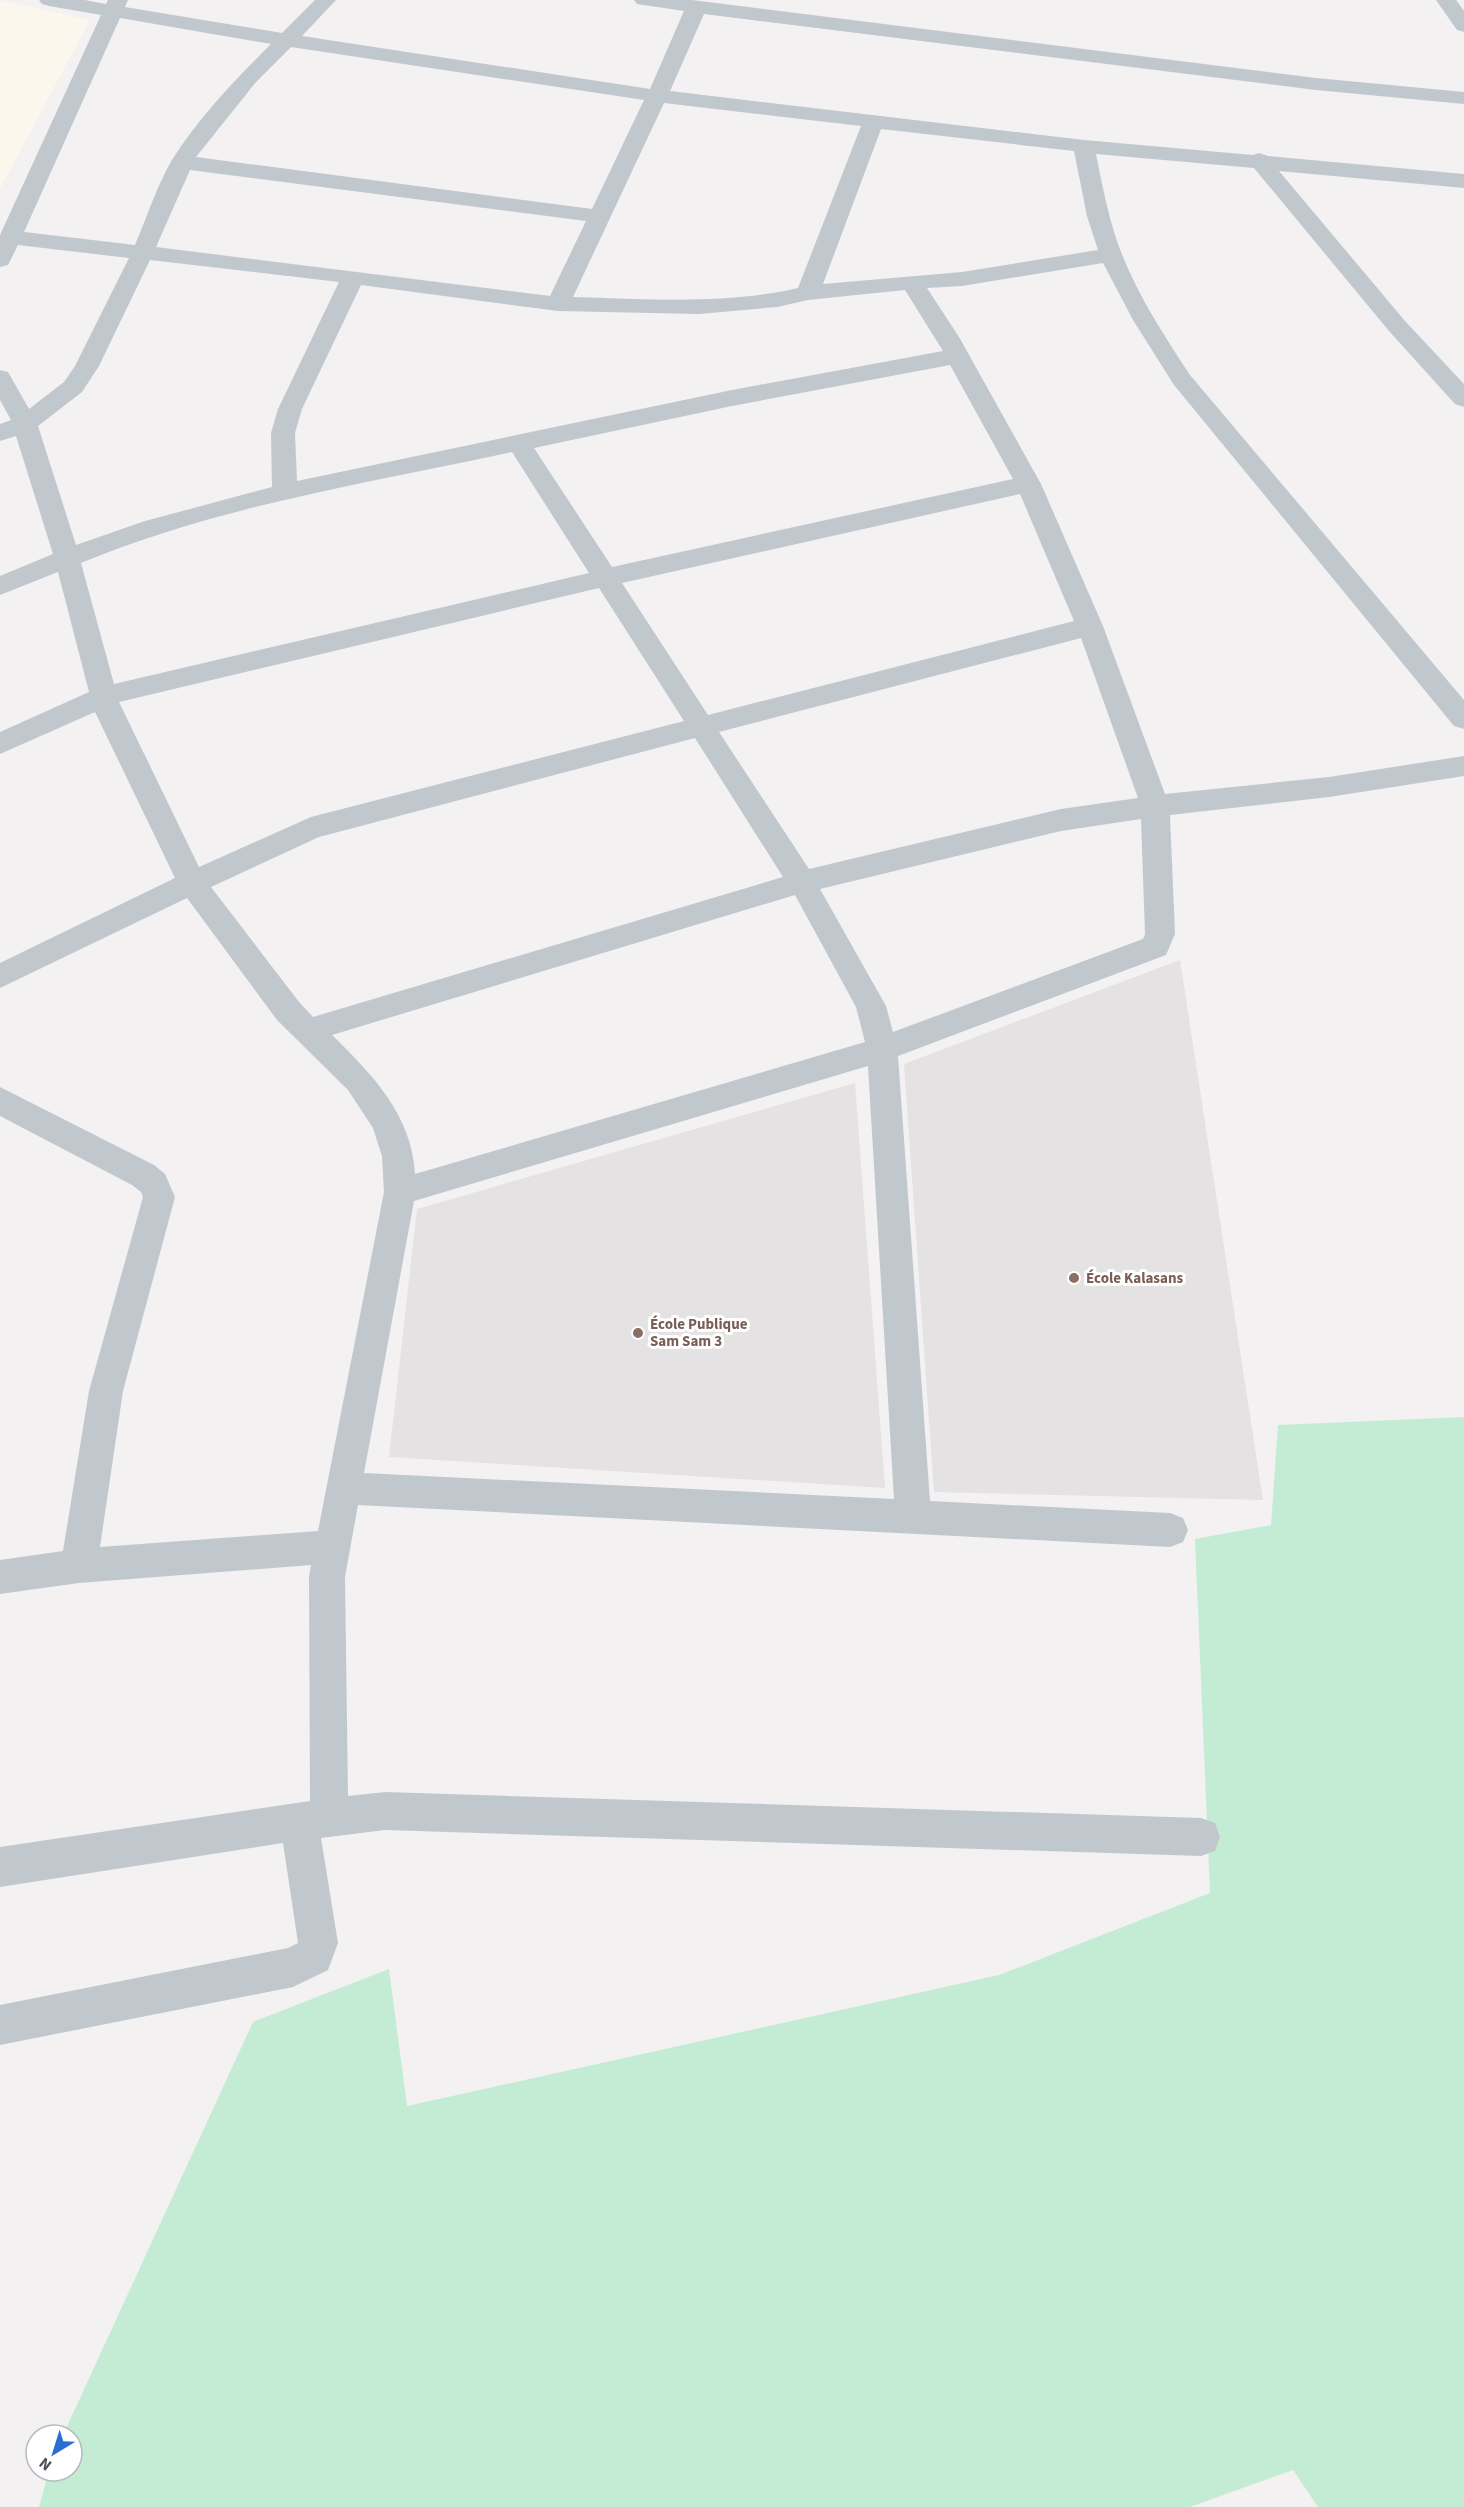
<svg xmlns="http://www.w3.org/2000/svg" width="1464" height="2507" font-family="'Source Sans 3',sans-serif">
  <style>
    .commercial { fill: #fbf7ed }
    .education { fill: #e4e2e2 }
    .green { fill: #c4ecd5 }
    .lines { fill: none; stroke-linecap: round; stroke-linejoin: round }
    .minor { fill: #c0c8ce; fill-rule: evenodd }
    .education-dot { fill: #8d6e63; stroke: #fff; stroke-width: 2 }
    .labels { text-anchor: middle; stroke-width: 6; stroke-linejoin: round; paint-order: stroke }
    .education-label { font-size: 15px; font-weight: bold; fill: #785e54; stroke: #fff; text-anchor: start }
  </style>
  <rect width="100%" height="100%" fill="#f3f1f1"/>
  <polygon class="commercial" points="0,0 90,20 0,189"/>
  <g class="education">
    <polygon points="1180,960 1263,1500 934,1492 904,1064"/>
    <polygon points="855,1083 885,1488 389,1457 417,1209"/>
  </g>
  <polygon class="green" points="1464,1417 1464,2507 1318,2507 1293,2470 1190,2507 39,2507 49,2471 72,2471 72,2435 63,2435 253,2022 389,1969 407,2106 999,1975 1210,1893 1195,1539 1271,1525 1278,1425"/>
  <g class="lines">
    <g class="minor">
      <path d="M 39,0 L 85,0 L 106,4 L 108,0 L 128,0 L 125,7 L 282,33 L 315,0 L 336,0 L 302,36 L 650,89 L 684,11 L 637,4 L 634,0 L 692,0 L 1316,78 L 1464,92 L 1464,104 L 1316,90 L 704,14 L 670,91 L 1084,140 L 1253,155 L 1259,153 L 1268,156 L 1464,174 L 1464,188 L 1279,171 L 1405,321 L 1464,384 L 1464,407 L 1455,404 L 1389,331 L 1254,168 L 1096,154 C 1102,184 1108,215 1118,244 C 1135,291 1163,334 1190,375 L 1464,700 L 1464,729 L 1454,726 L 1174,385 L 1133,320 L 1103,263 L 962,286 L 927,288 L 959,337 L 1041,484 L 1103,626 L 1165,794 L 1329,777 L 1464,756 L 1464,776 L 1329,797 L 1170,815 L 1175,934 L 1166,955 L 898,1056 L 930,1501 L 1170,1513 L 1183,1518 L 1188,1530 L 1183,1542 L 1170,1547 L 358,1505 L 345,1577 L 348,1796 L 385,1792 L 1201,1818 L 1215,1823 L 1220,1837 L 1215,1851 L 1201,1856 L 385,1830 L 321,1838 L 338,1943 L 328,1970 L 293,1987 L 0,2045 L 0,2005 L 288,1948 L 298,1943 L 283,1843 L 0,1887 L 0,1847 L 310,1801 L 309,1577 L 311,1565 L 79,1583 L 0,1594 L 0,1560 L 63,1551 L 89,1391 L 143,1197 L 141,1192 L 132,1185 L 0,1116 L 0,1087 L 154,1165 L 165,1174 L 175,1197 L 123,1391 L 100,1547 L 318,1531 L 384,1192 L 382,1156 L 373,1128 L 348,1090 L 277,1020 L 187,898 L 0,988 L 0,963 L 175,878 L 95,712 L 0,754 L 0,732 L 89,692 L 58,572 L 0,595 L 0,576 L 53,554 L 16,436 L 0,441 L 0,424 L 11,420 L 0,400 L 0,370 L 8,372 L 29,409 L 64,382 L 75,366 L 129,258 L 18,245 L 8,265 L 0,267 L 0,235 L 101,15 L 49,6 L 42,4 ZM 120,18 L 271,44 C 236,79 199,117 172,160 C 157,185 147,217 135,245 L 24,232 ZM 291,47 L 644,100 L 592,209 L 196,157 L 256,82 ZM 664,103 L 861,126 L 798,288 C 725,305 648,299 573,297 ZM 881,129 L 1074,151 L 1087,216 L 1098,250 L 962,272 L 823,284 ZM 190,170 L 586,221 L 550,296 L 156,247 ZM 150,260 L 339,282 L 278,409 L 271,433 L 272,487 L 145,521 L 76,545 L 38,426 L 82,392 L 99,366 ZM 361,285 L 558,311 L 699,314 L 777,307 L 808,300 L 905,290 L 943,351 L 732,390 L 297,481 L 295,433 L 302,409 ZM 950,365 L 1013,479 L 612,567 L 534,448 L 732,406 ZM 512,452 L 589,573 L 114,684 L 81,563 C 218,506 368,483 512,452 ZM 1020,494 L 1074,621 L 708,715 L 622,583 ZM 599,588 L 684,721 L 311,817 L 199,867 L 119,702 ZM 1081,638 L 1138,798 L 1061,809 L 809,869 L 719,732 ZM 695,738 L 783,877 L 313,1017 L 299,1002 L 211,887 L 319,837 ZM 1141,819 L 1145,934 L 1143,939 L 893,1032 L 886,1006 L 820,889 L 1061,831 ZM 795,895 L 856,1007 L 865,1042 L 415,1174 C 412,1115 372,1074 332,1035 ZM 868,1066 L 894,1499 L 364,1473 L 414,1201 Z"/>
      <polygon points="1436,0 1456,0 1464,11 1464,32 1457,30"/>
    </g>
  </g>
  <g class="education-dot">
    <circle cx="1074" cy="1278" r="6"/>
    <circle cx="638" cy="1333" r="6"/>
  </g>
  <g class="labels">
    <g class="education-label">
      <text x="1086" y="1283">École Kalasans</text>
      <text x="650" y="1329">École Publique<tspan x="650" dy="17">Sam Sam 3</tspan></text>
    </g>
  </g>
  <g transform="translate(54 2453) rotate(218)"><circle r="28" fill="#ffffff" stroke="#b7babe" stroke-width="1.5"/>
  <path d="M0-4.5L10 22L0 15L-10 22Z" fill="#2a6ed4"/>
  <text y="-9" font-size="16" font-weight="bold" text-anchor="middle" fill="#4a535d">N</text>
  </g>
</svg>
